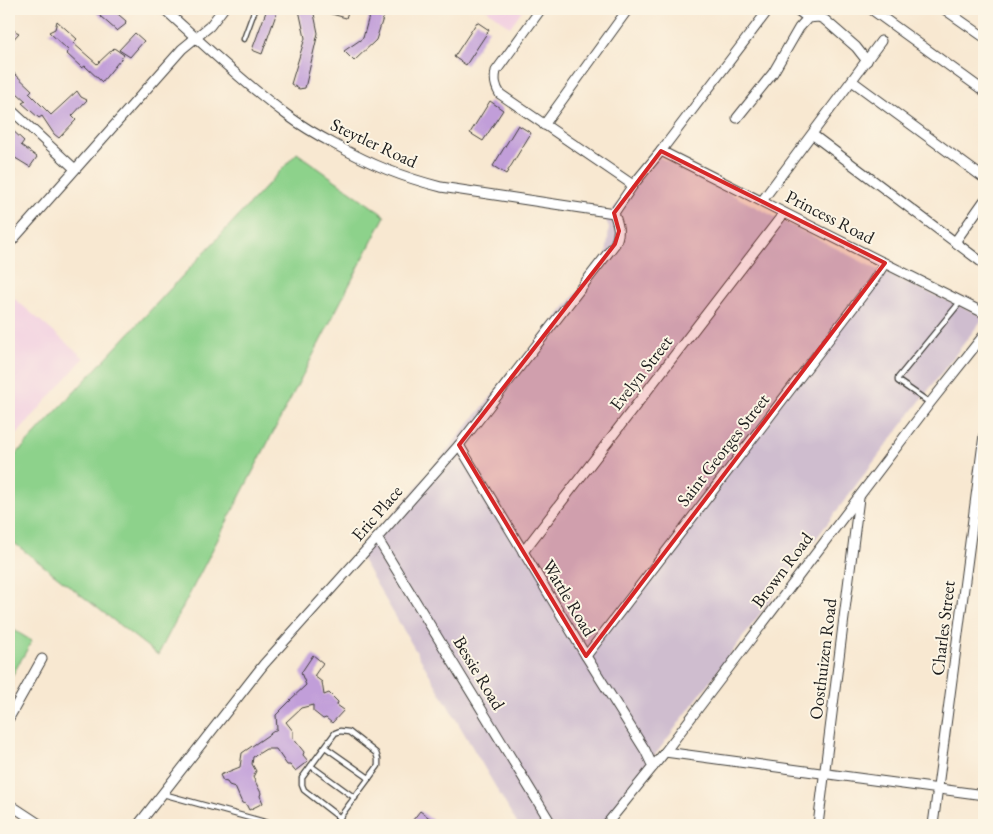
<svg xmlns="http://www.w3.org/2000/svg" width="993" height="834" font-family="'EB Garamond',serif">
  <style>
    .built { fill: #f2cfe1 }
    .industrial { fill: #cfbdcf }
    .green { fill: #8dd28b; stroke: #547754 }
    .building { fill: #c19ed9 }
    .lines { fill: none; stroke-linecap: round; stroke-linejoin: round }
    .service-casing { stroke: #3d3b37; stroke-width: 7 }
    .minor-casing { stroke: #3d3b37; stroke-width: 11 }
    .service { stroke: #fff; stroke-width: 4.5 }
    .minor { stroke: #fff; stroke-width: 9 }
    .marked { fill: #d62828; fill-opacity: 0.2; stroke: #d62828; stroke-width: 4; stroke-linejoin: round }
    .labels { text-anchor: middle; stroke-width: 4; stroke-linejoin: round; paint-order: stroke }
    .street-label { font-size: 18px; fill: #1c1c1c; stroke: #fcf5e5 }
  </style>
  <rect width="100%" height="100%" fill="#fcf5e5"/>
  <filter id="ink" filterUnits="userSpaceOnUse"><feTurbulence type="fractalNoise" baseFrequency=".02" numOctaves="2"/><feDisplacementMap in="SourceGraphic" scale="10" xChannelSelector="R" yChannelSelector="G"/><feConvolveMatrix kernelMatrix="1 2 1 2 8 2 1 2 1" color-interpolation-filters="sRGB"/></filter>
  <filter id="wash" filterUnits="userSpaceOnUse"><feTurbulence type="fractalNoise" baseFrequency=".0096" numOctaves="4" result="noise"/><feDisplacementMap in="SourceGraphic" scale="20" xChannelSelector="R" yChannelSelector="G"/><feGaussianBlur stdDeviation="1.12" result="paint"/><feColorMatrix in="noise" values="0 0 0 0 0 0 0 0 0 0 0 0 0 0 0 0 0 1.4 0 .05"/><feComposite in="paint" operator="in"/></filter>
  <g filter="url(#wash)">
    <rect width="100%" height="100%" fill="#f8e8d1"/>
    <g class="built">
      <polygon points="486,9 523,9 510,27"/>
      <polygon points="9,294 84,358 9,443"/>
    </g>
    <polygon class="industrial" points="659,157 876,269 984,317 850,493 603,825 518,825 360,556 606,257 609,227 605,218"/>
    <g class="green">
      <polygon points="297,153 385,216 158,655 9,539 9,462"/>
      <polygon points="9,627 32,641 9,681"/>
    </g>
    <g id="blocks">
      <g class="building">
        <polygon points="92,9 112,9 126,21 125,23 126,24 117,31"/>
        <polygon points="267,9 278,9 262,54 252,50"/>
        <polygon points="303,9 313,9 318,33 305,88 299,89 291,84 305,38 299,10"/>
        <polygon points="322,9 349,9 346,18 321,11"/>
        <polygon points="371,9 386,9 376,40 354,61 344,51 363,38"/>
        <polygon points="57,21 77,39 73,43 97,64 114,48 124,55 102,82 85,66 82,68 66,53 69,51 49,32 55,29"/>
        <polygon points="477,22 489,30 466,65 454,57"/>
        <polygon points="9,28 19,33 9,44"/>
        <polygon points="135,33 144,41 130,57 119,50"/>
        <polygon points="14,73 32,90 29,93 51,115 77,91 81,97 87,100 72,116 76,120 59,138 54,134 42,116 39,118 22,103 26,101 9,86 9,81 11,79"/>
        <polygon points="490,101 503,110 483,141 470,133"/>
        <polygon points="518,125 531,133 506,174 493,166"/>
        <polygon points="9,127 24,141 21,145 37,157 30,167 12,156 15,151 9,146"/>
        <polygon points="313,655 323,663 314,676 322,682 324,695 329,693 338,702 337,705 344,710 332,723 326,718 323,719 313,711 313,705 301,708 286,722 293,731 293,738 304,752 303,755 308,761 295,771 290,765 287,765 276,749 266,749 253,757 252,764 256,771 253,777 261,793 260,796 263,803 249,810 246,804 242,803 235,787 229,785 227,782 223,781 220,775 240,767 242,753 277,729 276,715 291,700 290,700 306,685 301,673"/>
        <polygon points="420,811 439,825 409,825"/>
      </g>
    </g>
  </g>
  <g filter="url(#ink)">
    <use href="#blocks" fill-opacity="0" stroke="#3d3b37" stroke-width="1"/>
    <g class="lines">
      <g class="service-casing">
        <g id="service">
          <polyline points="244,39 255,9"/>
          <polyline points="930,403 898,381 898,378 961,301"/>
          <polyline points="325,747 369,778"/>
          <polyline points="311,766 355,798"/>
          <polyline points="163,794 261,821 272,825"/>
          <polyline points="334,825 378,766 378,759 376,753 349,732 340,731 335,733 302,778 302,785 304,790 340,818"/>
        </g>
      </g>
      <g class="minor-casing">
        <g id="minor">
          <path d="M 164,9 C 204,45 244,83 287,115 C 303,127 319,136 336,145 C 372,165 402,177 441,187 L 614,213"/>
          <path d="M 541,9 L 496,71 C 494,80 495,86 500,94 L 633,185"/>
          <polyline points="796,9 808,18"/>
          <polyline points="871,9 984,91"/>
          <polyline points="944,9 984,37"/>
          <polyline points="852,81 984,178"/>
          <polyline points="9,108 75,169"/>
          <polyline points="737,118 773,73 799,28 808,18 819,17 825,20 856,47 867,61"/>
          <polyline points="544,125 628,9"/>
          <polyline points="813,135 984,264"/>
          <polyline points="661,151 984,313"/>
          <polyline points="762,201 881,41"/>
          <polyline points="614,213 633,185 661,151 769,9"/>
          <polyline points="955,242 984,201"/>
          <polyline points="9,244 182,49 210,26 223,9"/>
          <polyline points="459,445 586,656 645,750 653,767"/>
          <polyline points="377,538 552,825"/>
          <polyline points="523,552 784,213"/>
          <polyline points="586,656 872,283 885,263"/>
          <polyline points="9,718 42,659"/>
          <polyline points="665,752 984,795"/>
          <polyline points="9,804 41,825"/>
          <path d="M 138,825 L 264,664 L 377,538 L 459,445 L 615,244 C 621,232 618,224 614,213"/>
          <polyline points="606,825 665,752 930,403 984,335"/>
          <polyline points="818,825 859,498"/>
          <polyline points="933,825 984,435"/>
        </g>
      </g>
      <use href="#service" class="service"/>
      <use href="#minor" class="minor"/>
    </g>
  </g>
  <path class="marked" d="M 661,151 L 885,263 L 586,656 L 459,445 L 615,244 L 619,231 L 614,213 Z"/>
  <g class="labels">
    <g class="street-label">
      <text transform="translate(374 143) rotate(25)" y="6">Steytler Road</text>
      <text transform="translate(830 217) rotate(27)" y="6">Princess Road</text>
      <text transform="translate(641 373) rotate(-52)" y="6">Evelyn Street</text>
      <text transform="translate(723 450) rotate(-52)" y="6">Saint Georges Street</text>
      <text transform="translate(377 513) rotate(-49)" y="6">Eric Place</text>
      <text transform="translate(782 570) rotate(-53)" y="6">Brown Road</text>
      <text transform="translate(569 598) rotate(59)" y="6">Wattle Road</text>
      <text transform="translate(943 628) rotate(-83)" y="6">Charles Street</text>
      <text transform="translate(823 659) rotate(-83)" y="6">Oosthuizen Road</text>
      <text transform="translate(479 673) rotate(59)" y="6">Bessie Road</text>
    </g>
  </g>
  <rect width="993" height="834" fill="none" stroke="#fcf5e5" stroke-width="30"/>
</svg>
